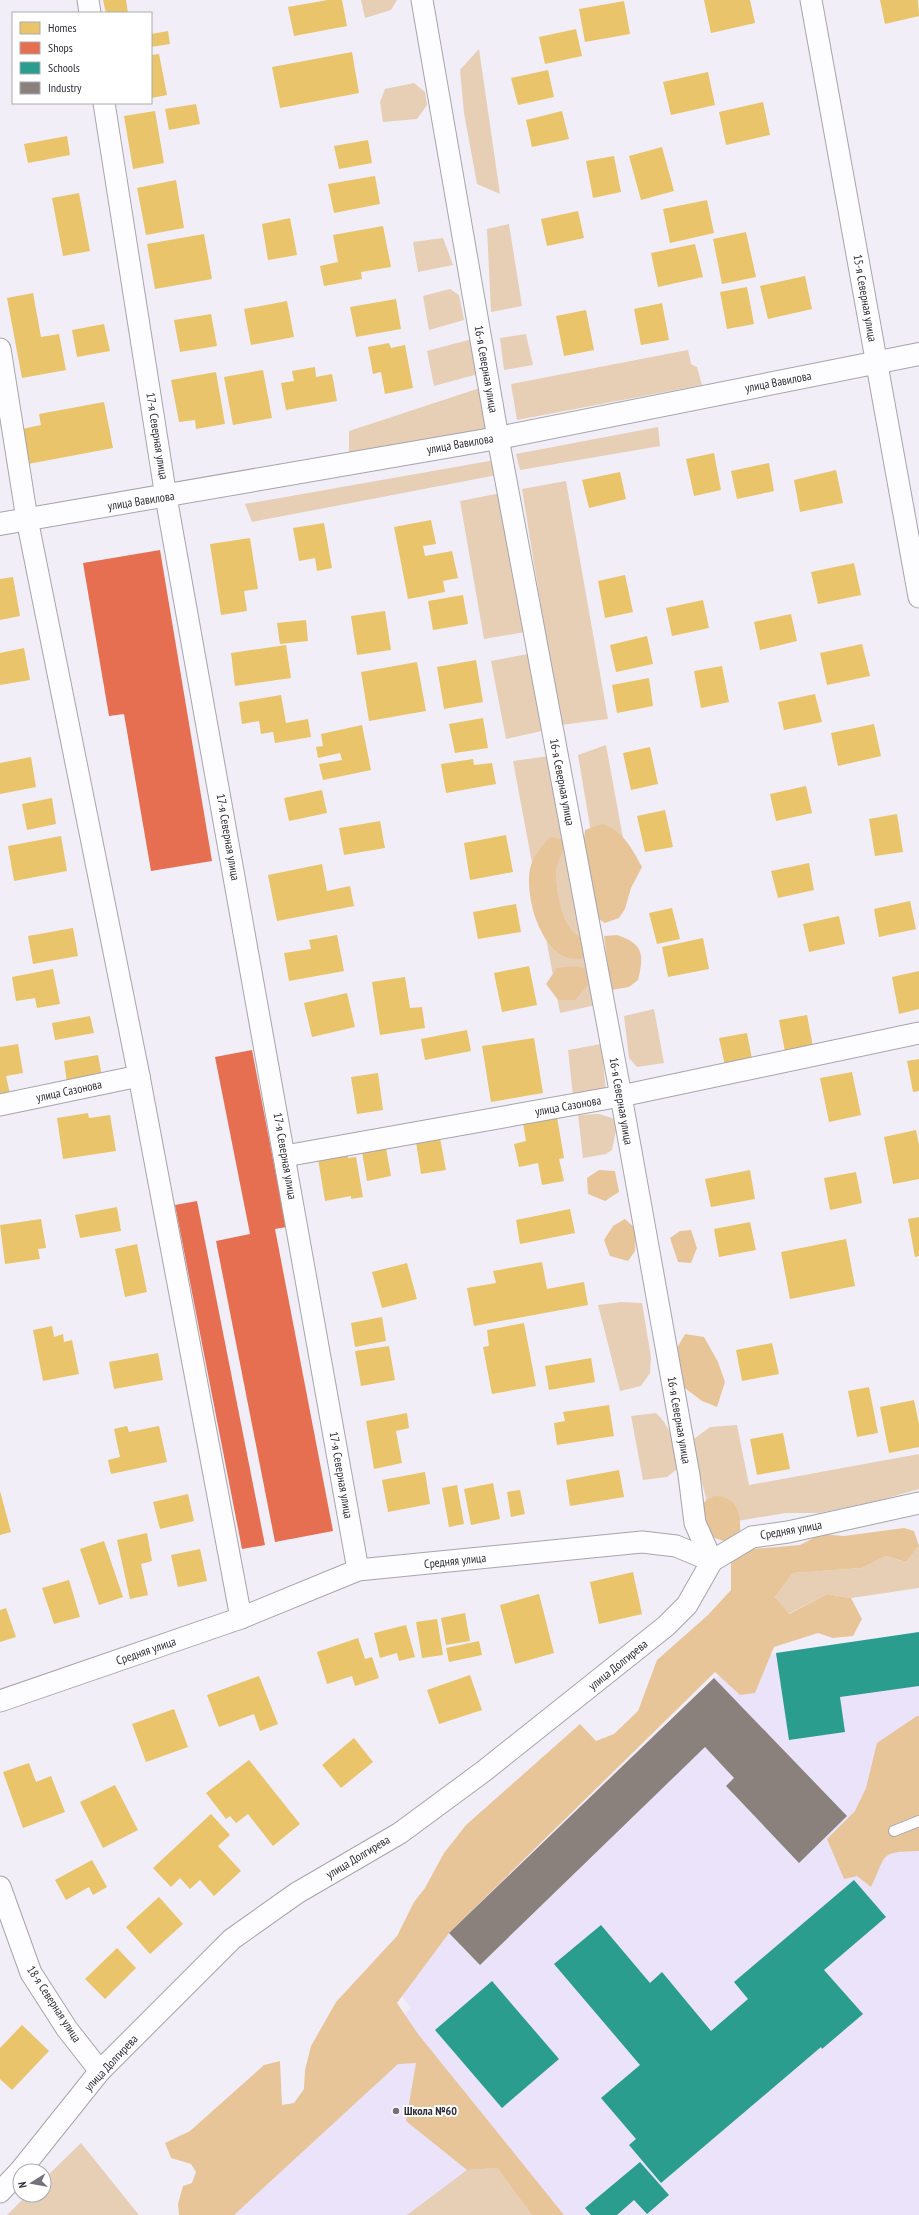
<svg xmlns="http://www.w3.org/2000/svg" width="919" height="2215" font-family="'PT Sans Narrow',sans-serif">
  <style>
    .built { fill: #eae3f9 }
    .green { fill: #e7cfb6 }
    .forest { fill: #e8c598 }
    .homes { fill: #e9c46a }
    .shops { fill: #e76f51 }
    .schools { fill: #2a9d8f }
    .industry { fill: #8a817c }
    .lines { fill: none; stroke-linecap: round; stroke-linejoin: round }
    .lane-casing { stroke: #a7a4ac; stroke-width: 12 }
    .street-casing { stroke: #a7a4ac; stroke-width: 23 }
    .secondary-casing { stroke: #a7a4ac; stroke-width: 24 }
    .lane { stroke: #fdfcfe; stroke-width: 10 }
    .street { stroke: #fdfcfe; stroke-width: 21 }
    .secondary { stroke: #fdfcfe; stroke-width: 22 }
    .poi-dot { fill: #74717a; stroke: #fff; stroke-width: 1.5 }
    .labels { text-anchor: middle; stroke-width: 4; stroke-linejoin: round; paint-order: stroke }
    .street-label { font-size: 12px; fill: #302d36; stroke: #fff }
    .poi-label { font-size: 12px; font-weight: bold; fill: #302d36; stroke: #fff; text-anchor: start }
  </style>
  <rect width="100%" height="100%" fill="#f1eef8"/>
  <polygon class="built" points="919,1632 919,2215 187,2215 411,2008 392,1984 449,1933 714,1678 776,1653"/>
  <g class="green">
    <polygon points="361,0 397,0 391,10 365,18"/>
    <polygon points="479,49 500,194 477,184 464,113 460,70"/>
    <polygon points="414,83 425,92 427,105 417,119 383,122 380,102 385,89"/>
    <polygon points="509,224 522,306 491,312 487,229"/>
    <polygon points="443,238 453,265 418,272 413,242"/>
    <polygon points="450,289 459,295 464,320 429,330 423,296"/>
    <polygon points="526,334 533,365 504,370 500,338"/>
    <polygon points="472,339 478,374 434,386 427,351"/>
    <polygon points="688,350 691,364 697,367 702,385 517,420 511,384"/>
    <polygon points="483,387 489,430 349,455 349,431"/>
    <polygon points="658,427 660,446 520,470 516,454"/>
    <polygon points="495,460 497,475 252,522 245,504"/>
    <polygon points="566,481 608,719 560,725 522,489"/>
    <polygon points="501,493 525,632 484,639 460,501"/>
    <polygon points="528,654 542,731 506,739 491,661"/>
    <polygon points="606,745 625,849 594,850 578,755"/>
    <polygon points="549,756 596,1005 560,1013 513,761"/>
    <polygon points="654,1009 664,1063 637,1067 629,1058 624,1016"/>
    <polygon points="601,1044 606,1091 573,1096 568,1050"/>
    <polygon points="599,1114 618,1120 612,1150 606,1154 583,1158 578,1115"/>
    <polygon points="621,1302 642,1303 651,1357 650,1373 641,1386 620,1391 598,1305"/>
    <path d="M 656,1413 C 673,1429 675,1447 677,1469 L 667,1477 L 643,1480 L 631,1416 Z"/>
    <polygon points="737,1425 749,1485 919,1454 919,1489 881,1500 819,1513 786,1513 713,1525 704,1514 706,1498 691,1441 710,1427"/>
    <polygon points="919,1546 919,1588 851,1598 827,1594 788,1614 775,1597 793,1573 862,1568 886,1556 906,1562"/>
    <polygon points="81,2143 139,2215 7,2215 27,2195 44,2195 44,2179"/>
    <polygon points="497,2168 532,2215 407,2215 467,2170"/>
  </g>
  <g class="forest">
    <path d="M 602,824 C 623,830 632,849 642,867 L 631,888 L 625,909 L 619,918 L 605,923 L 597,918 L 583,846 L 585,830 Z"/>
    <path d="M 550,837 L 561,839 L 565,846 C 562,854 557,862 556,870 C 555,884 560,912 568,925 C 577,939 589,937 584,958 C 544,969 522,895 531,865 C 535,854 542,846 550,837 Z"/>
    <path d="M 617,935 C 644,944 644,955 638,980 L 629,987 L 611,990 L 604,936 Z"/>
    <polygon points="574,966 585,968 588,985 575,1000 558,1000 546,984 557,968"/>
    <polygon points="599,1170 615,1171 619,1192 605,1201 588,1194 587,1178"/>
    <polygon points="625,1219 636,1229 635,1251 628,1261 610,1256 604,1240 613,1226"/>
    <polygon points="691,1230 697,1248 691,1263 678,1262 670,1238 680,1231"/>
    <polygon points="685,1334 704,1337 718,1362 725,1382 717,1407 702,1401 681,1385 673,1355"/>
    <path d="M 714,1496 C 737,1496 741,1513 740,1533 L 731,1542 C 706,1540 702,1527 701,1504 Z"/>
    <polygon points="904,1528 914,1531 919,1546 906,1562 886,1556 862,1568 793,1573 775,1597 789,1614 827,1594 851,1598 862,1619 853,1636 833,1638 818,1633 774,1647 755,1693 740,1695 715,1672 449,1933 397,2003 418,2034 564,2215 532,2215 497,2168 467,2170 406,2121 416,2063 398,2064 234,2215 179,2215 178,2204 183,2186 192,2183 196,2172 191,2164 171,2158 165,2143 190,2131 264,2065 280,2061 282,2105 294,2103 304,2089 305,2070 311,2046 336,2002 397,1936 414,1902 425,1888 444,1853 466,1825 580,1724 596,1741 614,1734 638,1711 657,1660 708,1615 731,1590 731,1562 752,1549 800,1545 821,1534 844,1536"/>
    <path d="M 917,1716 L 919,1716 L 919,1851 C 877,1852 888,1854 871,1887 L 857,1876 L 844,1879 L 827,1839 L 855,1811 L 866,1788 L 877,1743 Z"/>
  </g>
  <g class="homes">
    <polygon points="103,0 126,0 128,13 106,13"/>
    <polygon points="328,0 342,0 347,26 294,36 288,7"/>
    <polygon points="704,0 750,0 755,23 711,33"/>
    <polygon points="880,0 918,0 919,16 885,24"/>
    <polygon points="624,1 630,34 585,42 579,9"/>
    <polygon points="576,29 582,56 545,64 539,37"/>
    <polygon points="168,31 170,44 151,47 151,34"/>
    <polygon points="352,52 359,93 280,108 272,67"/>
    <polygon points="159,54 167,95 151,98 151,55"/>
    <polygon points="548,70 554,97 518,105 511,78"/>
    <polygon points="708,72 715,105 671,115 663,82"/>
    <polygon points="763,102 770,135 726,145 719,112"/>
    <polygon points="196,104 200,124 169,130 165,109"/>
    <polygon points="155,111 164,163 133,169 124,116"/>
    <polygon points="562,111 569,139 532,147 526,120"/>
    <polygon points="67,136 70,155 28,163 24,144"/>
    <polygon points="368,140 372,163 339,169 334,146"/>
    <polygon points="662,147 674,191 641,200 629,156"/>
    <polygon points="614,156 621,192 593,198 586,161"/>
    <polygon points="375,176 380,204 334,213 328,184"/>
    <polygon points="176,180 184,228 146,235 137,188"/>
    <polygon points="79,193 90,251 63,256 52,198"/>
    <polygon points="707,200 714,233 670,243 663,209"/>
    <polygon points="578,211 584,238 547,246 541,219"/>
    <polygon points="290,218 297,255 268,260 262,224"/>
    <polygon points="383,226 391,267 361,272 362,279 324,286 320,266 338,262 333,235"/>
    <polygon points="746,232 756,277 722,284 713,239"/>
    <polygon points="204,234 212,279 155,289 147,244"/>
    <polygon points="695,244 703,277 658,287 651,253"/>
    <polygon points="805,276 812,309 768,319 760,286"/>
    <polygon points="747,287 754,324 727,329 720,292"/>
    <polygon points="33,293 41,337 59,334 66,370 22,378 7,298"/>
    <polygon points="396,299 401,329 356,337 350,307"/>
    <polygon points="287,301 294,337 251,345 244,309"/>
    <polygon points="662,303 669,340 641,345 634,309"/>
    <polygon points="586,310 594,350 564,356 556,316"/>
    <polygon points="211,314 217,346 180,352 174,320"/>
    <polygon points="104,324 110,351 77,357 72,330"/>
    <polygon points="389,343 391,348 405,345 413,388 385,394 381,372 373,374 368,347"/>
    <polygon points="315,367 316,377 332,374 337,401 286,410 281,383 294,381 292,371"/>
    <polygon points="263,370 272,418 233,425 224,377"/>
    <polygon points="216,372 225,424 196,429 195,420 179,422 171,380"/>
    <polygon points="104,402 113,448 28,464 22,429 41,425 39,414"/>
    <polygon points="714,453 721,490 694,496 686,459"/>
    <polygon points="769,463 774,491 737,499 731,471"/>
    <polygon points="836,470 843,503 800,512 794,480"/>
    <polygon points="620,472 626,499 589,508 582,480"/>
    <polygon points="431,520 436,544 423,546 425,556 452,551 458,578 443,581 445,592 408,599 394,527"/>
    <polygon points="324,523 332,568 317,571 315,558 299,561 293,528"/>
    <polygon points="250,538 258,589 244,591 247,611 221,615 210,544"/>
    <polygon points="854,563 861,595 818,604 811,572"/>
    <polygon points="625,575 633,612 605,618 598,581"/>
    <polygon points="13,577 20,616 0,620 0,579"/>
    <polygon points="463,595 468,624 433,630 428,601"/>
    <polygon points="703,600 709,628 672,636 666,608"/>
    <polygon points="385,611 391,650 357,655 351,616"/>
    <polygon points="791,614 797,641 760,650 754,622"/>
    <polygon points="306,620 308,641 280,644 277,623"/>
    <polygon points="647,636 653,664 616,672 610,645"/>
    <polygon points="862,644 870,676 827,685 820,653"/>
    <polygon points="286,645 291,678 235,686 231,653"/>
    <polygon points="24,648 30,680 0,685 0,653"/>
    <polygon points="476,660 483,702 444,709 437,667"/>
    <polygon points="417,662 426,711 369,721 361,672"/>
    <polygon points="722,666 729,702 701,708 694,671"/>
    <polygon points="649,678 653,706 617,713 612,685"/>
    <polygon points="815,694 822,722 784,730 778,702"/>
    <polygon points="281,695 286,723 308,719 311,737 275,743 273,732 261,734 259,721 242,724 239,702"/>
    <polygon points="483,718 488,748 455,753 449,724"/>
    <polygon points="874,724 881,756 838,766 831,733"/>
    <polygon points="362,725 371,770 323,780 319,764 342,760 340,753 318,758 316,747 323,746 321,734"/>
    <polygon points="650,747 658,784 631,790 623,753"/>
    <polygon points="31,757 36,787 0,794 0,763"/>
    <polygon points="473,759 474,765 492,763 496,784 446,793 441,764"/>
    <polygon points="806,786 812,813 776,821 770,794"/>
    <polygon points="322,790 327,813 289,821 284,798"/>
    <polygon points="52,798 56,824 27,830 22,804"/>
    <polygon points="665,810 673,847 645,852 637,816"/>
    <polygon points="897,814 903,852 875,856 869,819"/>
    <polygon points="380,821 385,848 344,855 339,828"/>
    <polygon points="506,835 513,872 470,880 464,843"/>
    <polygon points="61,836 67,871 14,881 8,846"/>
    <polygon points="809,863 814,890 778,898 771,871"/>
    <polygon points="322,864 327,891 350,886 354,906 277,921 268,875"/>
    <polygon points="910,901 916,929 879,937 874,909"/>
    <polygon points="516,904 521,932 478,939 473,912"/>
    <polygon points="672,908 680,939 657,944 649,913"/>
    <polygon points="839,916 845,944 809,952 803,924"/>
    <polygon points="73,928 78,956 33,964 28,936"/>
    <polygon points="337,935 344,971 289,981 284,953 311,949 309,940"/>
    <polygon points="703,938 709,969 668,977 662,947"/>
    <polygon points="529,966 537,1005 502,1012 494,973"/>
    <polygon points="53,969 60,1004 37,1008 35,998 16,1001 12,977"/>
    <polygon points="919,971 919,1009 899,1014 892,977"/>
    <polygon points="405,977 410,1008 422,1007 425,1028 380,1035 372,982"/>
    <polygon points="347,993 355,1027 312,1037 304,1003"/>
    <polygon points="807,1015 814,1052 786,1057 779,1020"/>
    <polygon points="90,1016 94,1033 55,1040 52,1023"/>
    <polygon points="467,1030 471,1051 425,1060 421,1039"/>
    <polygon points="747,1033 754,1069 727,1075 719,1038"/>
    <polygon points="534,1038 543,1093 491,1102 482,1046"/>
    <polygon points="18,1044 23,1073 6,1076 10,1094 0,1095 0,1047"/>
    <polygon points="98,1055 102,1077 67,1083 64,1061"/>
    <polygon points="919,1059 919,1091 913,1092 907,1061"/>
    <polygon points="852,1072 861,1115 829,1122 820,1078"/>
    <polygon points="378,1073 383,1110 357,1114 351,1077"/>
    <polygon points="88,1113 89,1118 110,1115 116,1151 63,1159 57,1118"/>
    <polygon points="557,1117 564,1158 559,1159 564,1181 542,1185 538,1163 519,1167 514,1144 526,1141 523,1123"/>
    <polygon points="916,1130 919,1145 919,1179 893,1184 884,1137"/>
    <polygon points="440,1138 446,1170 421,1174 416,1142"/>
    <polygon points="386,1148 391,1176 367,1181 362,1152"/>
    <polygon points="348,1154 348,1158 356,1157 363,1197 351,1199 351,1196 325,1201 318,1159"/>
    <polygon points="750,1170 755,1199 711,1207 705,1179"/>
    <polygon points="856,1172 862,1203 830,1210 824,1178"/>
    <polygon points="117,1207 121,1231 80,1238 75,1215"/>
    <polygon points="570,1209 575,1233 520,1244 516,1220"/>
    <polygon points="919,1217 919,1256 915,1257 908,1219"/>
    <polygon points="41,1219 46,1248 38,1249 40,1259 5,1264 0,1225"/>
    <polygon points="750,1222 756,1250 719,1257 714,1229"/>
    <polygon points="846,1239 855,1286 790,1299 781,1252"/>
    <polygon points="137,1244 147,1292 125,1297 115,1249"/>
    <polygon points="542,1262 547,1289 584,1282 588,1305 474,1326 467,1288 496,1283 493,1271"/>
    <polygon points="407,1263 417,1299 382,1308 372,1272"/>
    <polygon points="382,1317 386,1341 355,1347 351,1323"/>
    <polygon points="524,1323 536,1386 492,1394 483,1347 489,1346 487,1330"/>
    <polygon points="52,1326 54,1337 63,1334 64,1342 72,1340 79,1374 43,1381 33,1330"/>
    <polygon points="772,1343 779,1374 742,1381 736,1350"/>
    <polygon points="389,1346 395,1380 361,1386 355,1351"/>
    <polygon points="158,1353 163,1380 114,1389 109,1362"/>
    <polygon points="591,1358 595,1382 549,1390 545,1366"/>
    <polygon points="869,1387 878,1433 857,1437 848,1391"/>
    <polygon points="914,1400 919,1424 919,1447 889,1453 880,1407"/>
    <polygon points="609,1405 614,1436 557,1445 554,1423 565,1421 563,1412"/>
    <polygon points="407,1413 409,1428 396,1431 402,1463 374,1469 366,1421"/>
    <polygon points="127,1426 129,1432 159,1426 167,1462 111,1474 108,1460 120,1457 114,1429"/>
    <polygon points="783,1433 790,1469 757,1475 750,1439"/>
    <polygon points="619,1470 624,1497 570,1506 566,1480"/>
    <polygon points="425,1472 430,1504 388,1512 382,1480"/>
    <polygon points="493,1483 500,1519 471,1525 464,1489"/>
    <polygon points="457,1485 464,1524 449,1527 442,1488"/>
    <polygon points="520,1490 525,1514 511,1517 507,1492"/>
    <polygon points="0,1491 11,1532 0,1535"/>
    <polygon points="188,1494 194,1521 160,1529 153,1502"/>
    <polygon points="147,1533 152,1561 141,1564 148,1595 130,1599 117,1540"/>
    <polygon points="104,1541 123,1597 99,1605 80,1549"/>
    <polygon points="200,1549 207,1581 178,1587 171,1555"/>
    <polygon points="633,1572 642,1614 599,1624 590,1582"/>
    <polygon points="69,1580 80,1617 54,1624 42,1588"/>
    <polygon points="539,1594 554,1653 515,1664 500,1605"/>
    <polygon points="6,1608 16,1637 0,1642 0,1610"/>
    <polygon points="465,1613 470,1641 446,1645 441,1618"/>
    <polygon points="437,1619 443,1655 422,1658 416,1622"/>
    <polygon points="406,1625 415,1657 399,1661 397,1653 380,1658 374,1633"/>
    <polygon points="358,1638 365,1659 372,1657 379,1678 355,1686 352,1676 327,1684 317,1652"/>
    <polygon points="479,1641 482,1655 449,1662 446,1648"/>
    <polygon points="470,1675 482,1710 439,1724 427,1690"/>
    <polygon points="259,1676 278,1724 260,1731 254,1714 219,1727 207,1695"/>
    <polygon points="174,1709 188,1747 146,1762 132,1724"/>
    <polygon points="354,1738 373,1762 341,1788 322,1765"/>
    <polygon points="249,1760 300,1824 273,1846 248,1814 236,1823 230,1816 226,1819 206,1793"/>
    <polygon points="29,1763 36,1782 51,1776 65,1812 23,1828 3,1772"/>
    <polygon points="115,1785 138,1830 103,1848 80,1802"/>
    <polygon points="211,1814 230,1835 218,1846 241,1871 214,1896 200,1880 190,1889 180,1878 171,1887 153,1868"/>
    <polygon points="92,1860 107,1887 93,1895 89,1887 66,1900 55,1880"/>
    <polygon points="159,1897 183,1924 150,1954 126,1927"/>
    <polygon points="117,1948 136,1968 105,1999 85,1979"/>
    <polygon points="22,2025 49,2051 12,2090 0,2079 0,2048"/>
  </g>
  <g class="shops">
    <polygon points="160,550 212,861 151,871 124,714 109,716 83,563"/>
    <polygon points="252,1050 286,1227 275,1229 333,1531 275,1542 216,1241 250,1234 215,1057"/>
    <polygon points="197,1201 265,1545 242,1549 175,1205"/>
  </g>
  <g class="schools">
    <polygon points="919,1632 919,1686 840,1697 845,1732 789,1740 776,1653"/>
    <polygon points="854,1880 886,1917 824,1970 863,2014 822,2049 821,2047 661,2183 629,2145 636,2139 601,2098 640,2065 554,1964 601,1925 650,1983 662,1972 711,2031 748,1999 734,1982"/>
    <polygon points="492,1981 559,2059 502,2108 435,2030"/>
    <polygon points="640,2162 669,2195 647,2214 634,2200 617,2215 591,2215 585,2208"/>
  </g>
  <polygon class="industry" points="714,1678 847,1816 799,1863 726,1786 734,1778 705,1747 480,1965 449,1933"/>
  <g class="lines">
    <g class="lane-casing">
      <polyline id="lane" points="894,1831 919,1821"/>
    </g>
    <g class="street-casing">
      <g id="street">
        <polyline points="88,0 90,13"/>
        <polyline points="422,0 498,438 621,1096 689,1475 695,1523 712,1561"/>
        <polyline points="811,0 919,597"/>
        <polyline points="104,103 166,497 358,1570"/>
        <polyline points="0,349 27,519 139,1076 241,1618"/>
        <polyline points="0,1105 139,1076"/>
        <polyline points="285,1156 621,1096 919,1033"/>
        <polyline points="0,1701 241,1618 358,1570 642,1542 676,1546 712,1561"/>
        <polyline points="0,1887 31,1973 67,2029 100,2071"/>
        <polyline points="20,2171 100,2071 232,1939 297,1893 400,1833 484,1771 666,1626 687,1605 712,1561 752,1537 788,1532 919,1503"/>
        <polyline points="0,2192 20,2171"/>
      </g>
    </g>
    <g class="secondary-casing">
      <polyline id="secondary" points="0,524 498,438 919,354"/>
    </g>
    <use href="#lane" class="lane"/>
    <use href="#street" class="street"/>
    <use href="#secondary" class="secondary"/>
  </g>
  <circle class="poi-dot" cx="396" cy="2111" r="4"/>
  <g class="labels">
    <g class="street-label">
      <text transform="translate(865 298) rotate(80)" y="4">15-я Северная улица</text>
      <text transform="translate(486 369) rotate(80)" y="4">16-я Северная улица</text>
      <text transform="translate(778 382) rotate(-11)" y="4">улица Вавилова</text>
      <text transform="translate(157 436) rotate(81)" y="4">17-я Северная улица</text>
      <text transform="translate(460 444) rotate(-10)" y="4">улица Вавилова</text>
      <text transform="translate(141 501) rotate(-9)" y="4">улица Вавилова</text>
      <text transform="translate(562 782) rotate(79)" y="4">16-я Северная улица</text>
      <text transform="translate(228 837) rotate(80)" y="4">17-я Северная улица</text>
      <text transform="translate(69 1091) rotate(-12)" y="4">улица Сазонова</text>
      <text transform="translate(621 1101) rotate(80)" y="4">16-я Северная улица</text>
      <text transform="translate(568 1106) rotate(-10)" y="4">улица Сазонова</text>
      <text transform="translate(285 1156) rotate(80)" y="4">17-я Северная улица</text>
      <text transform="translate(679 1420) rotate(80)" y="4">16-я Северная улица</text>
      <text transform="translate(341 1475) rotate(80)" y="4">17-я Северная улица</text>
      <text transform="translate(791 1530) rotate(-10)" y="4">Средняя улица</text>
      <text transform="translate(455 1561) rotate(-6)" y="4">Средняя улица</text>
      <text transform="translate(146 1651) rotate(-19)" y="4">Средняя улица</text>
      <text transform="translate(618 1665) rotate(-39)" y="4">улица Долгирева</text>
      <text transform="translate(358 1857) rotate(-31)" y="4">улица Долгирева</text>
      <text transform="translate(54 2004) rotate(57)" y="4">18-я Северная улица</text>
      <text transform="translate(111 2063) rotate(-47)" y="4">улица Долгирева</text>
    </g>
    <g class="poi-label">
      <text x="404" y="2115">Школа №60</text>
    </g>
  </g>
  <rect x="12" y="12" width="140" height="92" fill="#ffffff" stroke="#acabaf"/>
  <rect x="20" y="22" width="20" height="12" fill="#e9c46a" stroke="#acabaf"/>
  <text x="48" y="32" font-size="12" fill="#302d36">Homes</text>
  <rect x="20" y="42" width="20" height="12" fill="#e76f51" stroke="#acabaf"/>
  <text x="48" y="52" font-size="12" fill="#302d36">Shops</text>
  <rect x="20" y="62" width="20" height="12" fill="#2a9d8f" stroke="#acabaf"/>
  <text x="48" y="72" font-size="12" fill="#302d36">Schools</text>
  <rect x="20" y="82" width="20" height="12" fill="#8a817c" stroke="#acabaf"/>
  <text x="48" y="92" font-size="12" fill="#302d36">Industry</text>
  <g transform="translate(32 2183) rotate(259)"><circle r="19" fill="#ffffff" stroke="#acabaf"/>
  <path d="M0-3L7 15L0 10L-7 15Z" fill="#74717a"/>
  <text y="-6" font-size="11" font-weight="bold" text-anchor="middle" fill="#302d36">N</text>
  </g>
</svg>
